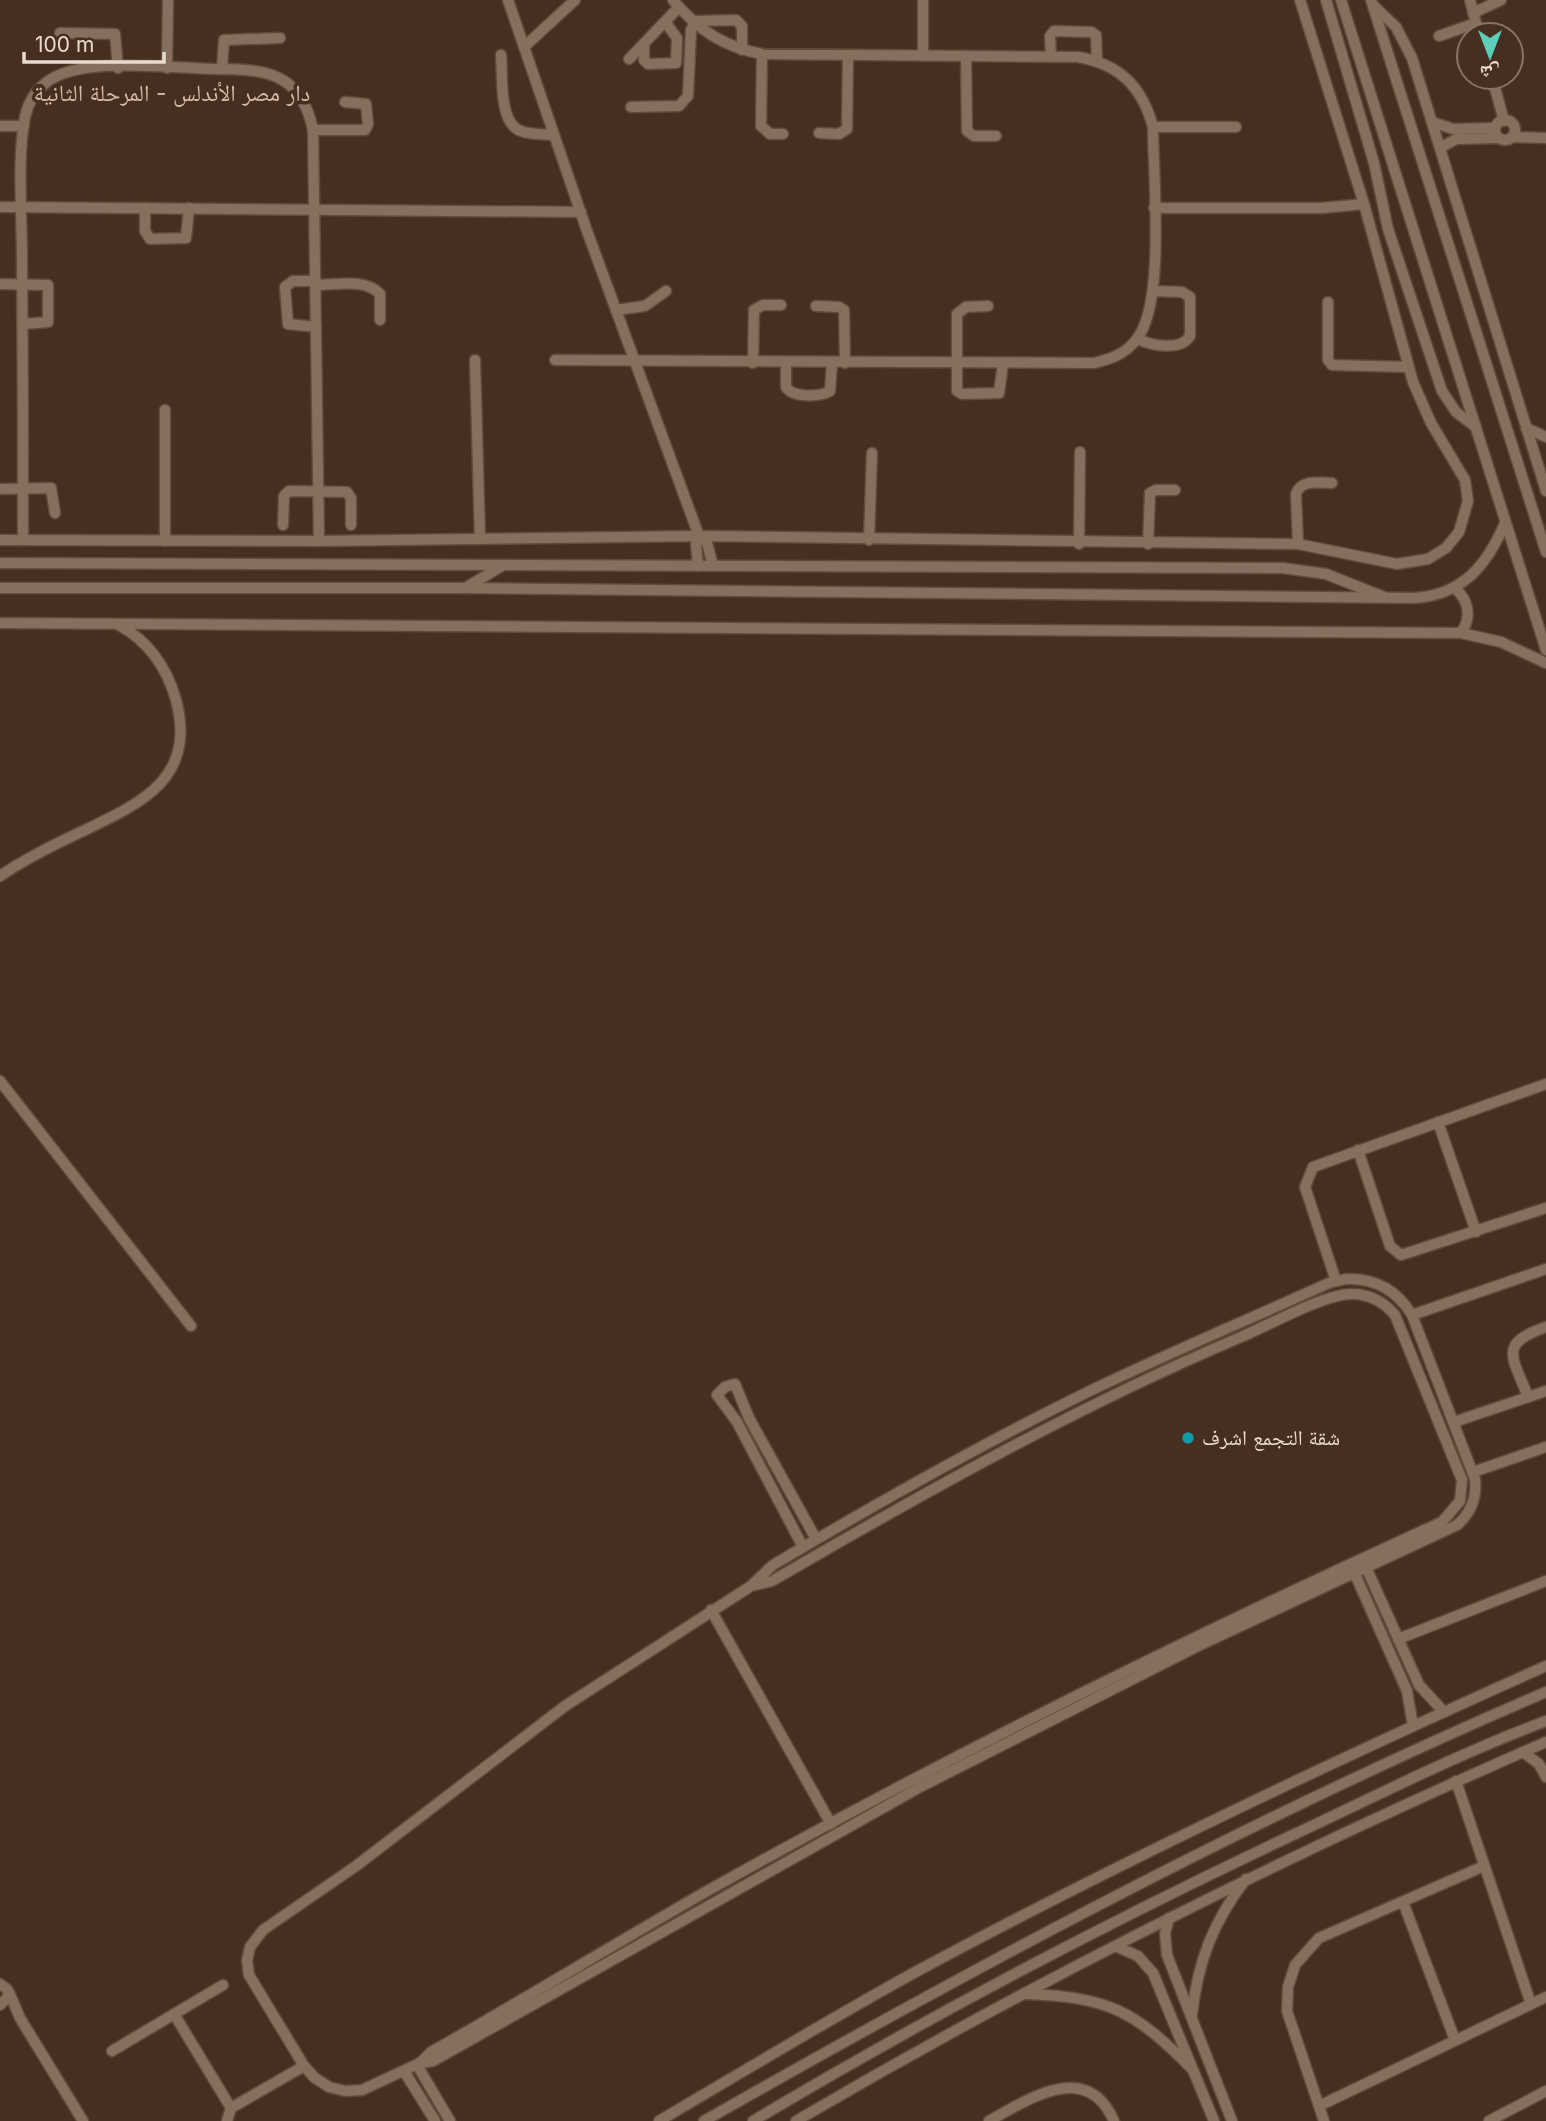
<svg xmlns="http://www.w3.org/2000/svg" width="1546" height="2121" font-family="Inter,'Noto Naskh Arabic',sans-serif">
  <style>
    .lines { fill: none; stroke-linecap: round; stroke-linejoin: round }
    .minor-casing { stroke: #604b3c; stroke-width: 13 }
    .minor { stroke: #866f5e; stroke-width: 10 }
    .culture-dot { fill: #0f9aa8; stroke: #462f20; stroke-width: 2.5 }
    .labels { text-anchor: middle; stroke-width: 7; stroke-linejoin: round; paint-order: stroke }
    .poi-label { font-size: 21px; fill: #eadbd1; stroke: #462f20; text-anchor: start }
    .neighbourhood-label { font-size: 23px; fill: #d7baa8; stroke: #462f20 }
  </style>
  <rect width="100%" height="100%" fill="#462f20"/>
  <g class="lines">
    <g class="minor-casing">
      <g id="minor">
        <polyline points="508,0 587,231 699,536 707,543 713,566"/>
        <polyline points="923,0 923,55"/>
        <polyline points="1326,0 1374,163 1388,229 1442,391 1456,412 1476,427"/>
        <polyline points="1341,0 1546,650"/>
        <polyline points="1371,0 1546,552"/>
        <polyline points="1470,0 1479,35"/>
        <polyline points="1374,6 1396,27 1412,58 1546,491"/>
        <polyline points="1473,13 1501,0"/>
        <polyline points="60,33 115,34 118,68"/>
        <polyline points="1439,36 1476,23"/>
        <polyline points="644,45 644,60 648,64 676,63 677,38 666,23"/>
        <polyline points="524,47 575,0"/>
        <polyline points="762,54 761,126 770,134 783,134"/>
        <path d="M 501,55 C 503,75 498,123 521,131 C 531,135 544,134 554,135"/>
        <polyline points="966,56 967,131 974,136 996,136"/>
        <polyline points="1051,57 1050,36 1054,31 1091,32 1096,35 1097,61"/>
        <polyline points="629,59 679,7"/>
        <polyline points="167,68 168,0"/>
        <polyline points="222,69 224,40 280,38"/>
        <polyline points="1492,77 1504,121"/>
        <polyline points="631,107 679,106 688,96 691,30 696,21 736,20 742,26 742,50"/>
        <circle cx="1505" cy="130" r="10"/>
        <polyline points="1432,122 1453,129 1495,128"/>
        <polyline points="0,126 24,126"/>
        <polyline points="1153,127 1236,127"/>
        <polyline points="313,130 365,130 368,124 366,104 345,102"/>
        <polyline points="819,133 839,134 847,129 848,55"/>
        <polyline points="1512,137 1546,138"/>
        <polyline points="1440,148 1456,139 1499,138"/>
        <polyline points="0,207 581,212"/>
        <polyline points="145,208 145,231 150,239 186,238 189,208"/>
        <polyline points="1154,208 1322,208 1364,204"/>
        <polyline points="316,281 293,281 285,287 288,324 316,327"/>
        <polyline points="0,284 48,285 48,322 23,324"/>
        <path d="M 316,285 C 337,285 365,278 380,294 L 380,320"/>
        <polyline points="1328,302 1328,360 1332,365 1408,367"/>
        <polyline points="816,306 839,307 844,310 845,363"/>
        <polyline points="988,306 966,307 957,314 957,391 962,394 999,393 1003,364"/>
        <polyline points="616,310 645,306 666,291"/>
        <path d="M 1138,339 C 1152,346 1181,351 1190,336 L 1190,297 L 1182,292 L 1153,291"/>
        <polyline points="475,360 480,539"/>
        <path d="M 555,360 L 1094,363 C 1111,359 1125,354 1136,340 C 1166,305 1153,175 1153,127 C 1142,86 1119,64 1078,57 L 762,54 C 724,47 698,30 673,0"/>
        <path d="M 786,362 L 786,387 C 793,398 820,397 830,391 L 832,363"/>
        <polyline points="753,363 754,310 763,305 781,305"/>
        <polyline points="165,410 165,541"/>
        <polyline points="1526,428 1546,437"/>
        <polyline points="0,489 51,488 55,513"/>
        <polyline points="283,525 284,496 289,491 347,492 351,498 351,525"/>
        <polyline points="0,540 319,541 699,536 1298,544 1397,564 1428,559 1446,548 1459,532 1468,501 1465,480 1431,423 1413,382 1364,204 1300,0"/>
        <path d="M 23,540 C 23,447 23,353 22,260 C 22,219 17,155 25,117 C 28,103 35,91 47,82 C 81,56 170,68 213,69 C 264,69 301,71 313,130 L 319,541"/>
        <polyline points="869,540 872,453"/>
        <polyline points="1079,544 1080,452"/>
        <polyline points="1148,544 1150,493 1156,490 1175,490"/>
        <path d="M 1298,544 L 1296,494 C 1301,479 1319,483 1332,483"/>
        <polyline points="0,563 1283,568 1326,574 1384,597"/>
        <polyline points="698,566 696,544 699,536"/>
        <path d="M 0,588 L 465,588 L 1414,598 C 1463,595 1487,565 1505,523"/>
        <polyline points="465,588 502,566"/>
        <path d="M 1455,588 C 1469,601 1472,617 1461,633"/>
        <polyline points="0,623 1461,633 1501,642 1546,663"/>
        <path d="M 0,876 C 25,859 53,845 81,832 C 141,803 197,779 176,700 C 167,668 148,641 119,625"/>
        <polyline points="0,1081 191,1326"/>
        <polyline points="1438,1122 1476,1232"/>
        <polyline points="1358,1150 1390,1246 1401,1255 1546,1208"/>
        <path d="M 1346,1279 C 1375,1278 1397,1290 1412,1315 L 1475,1479 C 1477,1498 1471,1513 1457,1525 L 1200,1645 L 920,1787 L 433,2061 L 420,2063 L 362,2090 L 345,2091 L 329,2087 L 315,2078 L 304,2066 L 249,1975 L 247,1961 L 250,1947 L 263,1930 L 356,1866 L 565,1706 L 751,1586 L 773,1565 C 879,1502 985,1442 1096,1388 C 1173,1351 1252,1318 1329,1283 Z"/>
        <polyline points="1336,1281 1305,1187 1313,1167 1546,1084"/>
        <polyline points="1412,1315 1546,1269"/>
        <path d="M 1528,1397 C 1513,1357 1497,1344 1546,1327"/>
        <polyline points="1454,1422 1546,1391"/>
        <polyline points="1473,1472 1546,1447"/>
        <polyline points="803,1547 737,1422 717,1395 725,1387 735,1384 749,1418 816,1539"/>
        <polyline points="1366,1567 1419,1685 1444,1712"/>
        <polyline points="1354,1572 1407,1691 1413,1726"/>
        <polyline points="711,1610 831,1824"/>
        <polyline points="1398,1639 1546,1581"/>
        <polyline points="1523,1752 1539,1764 1546,1777"/>
        <polyline points="1456,1781 1531,2004"/>
        <polyline points="1403,1902 1455,2040"/>
        <polyline points="1169,1918 1165,1933 1167,1955 1232,2121"/>
        <polyline points="1115,1946 1138,1956 1153,1973 1214,2121"/>
        <polyline points="0,1984 7,1989 9,1996 0,2005"/>
        <polyline points="9,1992 20,2018 83,2121"/>
        <path d="M 1026,1994 C 1109,1997 1135,2011 1192,2069"/>
        <polyline points="174,2014 231,2108"/>
        <path d="M 1192,2014 C 1198,1961 1213,1922 1246,1879"/>
        <polyline points="112,2051 223,1985"/>
        <path d="M 420,2063 L 431,2052 C 525,1999 616,1943 709,1890 C 948,1756 1193,1635 1442,1522 L 1460,1501 L 1462,1480 L 1395,1315 C 1383,1301 1368,1293 1349,1294 C 1321,1296 1269,1325 1241,1337 C 1078,1406 925,1492 772,1581 L 751,1586"/>
        <polyline points="417,2065 450,2121"/>
        <polyline points="404,2071 435,2121"/>
        <polyline points="1319,2106 1546,1997"/>
        <polyline points="227,2121 231,2108 304,2066"/>
        <path d="M 659,2121 C 742,2072 825,2022 910,1975 C 1117,1863 1331,1762 1546,1666"/>
        <path d="M 704,2121 C 978,1965 1256,1816 1546,1692"/>
        <path d="M 753,2121 C 929,2016 1110,1921 1295,1834 C 1378,1795 1460,1753 1546,1721"/>
        <path d="M 796,2121 C 1038,1979 1289,1854 1546,1742"/>
        <path d="M 989,2121 C 1029,2099 1087,2059 1114,2121"/>
        <polyline points="1324,2121 1287,2011 1288,1987 1295,1965 1319,1938 1484,1866"/>
        <polyline points="1489,2121 1546,2091"/>
      </g>
    </g>
    <use href="#minor" class="minor"/>
  </g>
  <circle class="culture-dot" cx="1188" cy="1438" r="7"/>
  <g class="labels">
    <g class="poi-label">
      <text x="1202" y="1445">شقة التجمع اشرف</text>
    </g>
    <g class="neighbourhood-label">
      <text x="172" y="101">دار مصر الأندلس - المرحلة الثانية</text>
    </g>
  </g>
  <g transform="translate(1490 56) rotate(180)"><circle r="33" fill="#462f20" stroke="#887467" stroke-width="2"/>
  <path d="M0-5L12 26L0 18L-12 26Z" fill="#5dceb9"/>
  <text y="-10" font-size="19" font-weight="bold" text-anchor="middle" fill="#eadbd1">ش</text>
  </g>
  <path d="M24 52v10h140v-10" fill="none" stroke="#eadbd1" stroke-width="3.5"/>
  <text x="35" y="52" font-size="21" fill="#eadbd1" stroke="#462f20" stroke-width="5" paint-order="stroke">100 m</text>
</svg>
